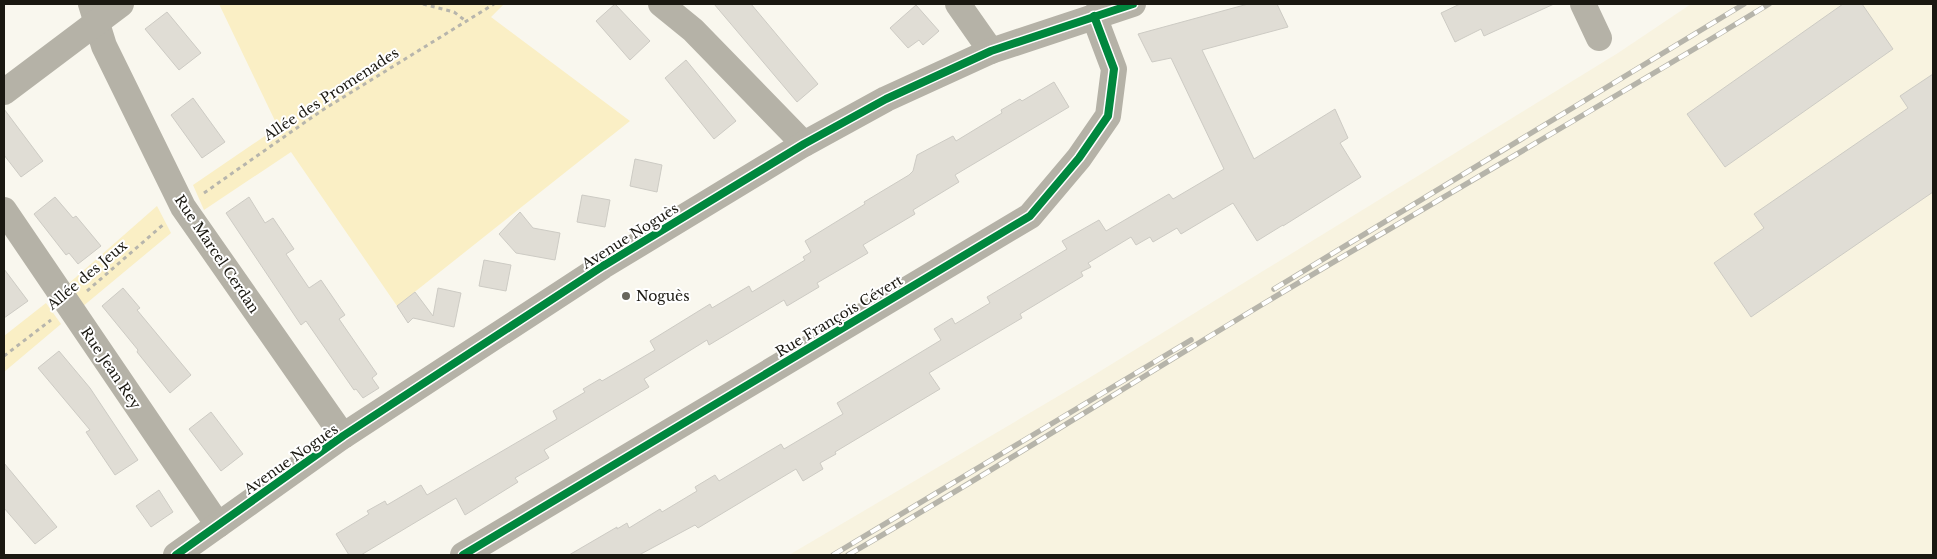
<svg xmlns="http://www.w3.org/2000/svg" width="1937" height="559" font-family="'Libre Baskerville',serif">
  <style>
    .built { fill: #f8f3e0 }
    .green { fill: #faefc5 }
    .building { fill: #e0ddd5; stroke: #cdcbc4 }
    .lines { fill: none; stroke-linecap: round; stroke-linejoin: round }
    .path { stroke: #b7b5ac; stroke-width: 3; stroke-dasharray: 4 4; stroke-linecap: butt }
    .street { stroke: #b5b2a7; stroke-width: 26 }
    .rail-casing { stroke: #b6b4aa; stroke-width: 5.5 }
    .rail { stroke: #fff; stroke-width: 4; stroke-dasharray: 11; stroke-linecap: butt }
    .cycleway-casing { stroke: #fff; stroke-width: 11 }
    .cycleway { stroke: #00873e; stroke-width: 8 }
    .poi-dot { fill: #68665e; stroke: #fff; stroke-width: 2 }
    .labels { text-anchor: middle; stroke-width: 4; stroke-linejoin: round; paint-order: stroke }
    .street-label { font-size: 14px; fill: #1a1811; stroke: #fff }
    .poi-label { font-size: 14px; fill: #1a1811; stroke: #fff; text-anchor: start }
  </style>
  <rect width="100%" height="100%" fill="#f9f7ee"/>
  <polygon class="built" points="1691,4 1933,4 1933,555 789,555 1089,378 1618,53"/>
  <g class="green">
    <polygon points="219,4 504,4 491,17 630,121 397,306 291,152 204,210 193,185 278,127"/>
    <polygon points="157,206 171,233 82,307 67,285"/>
    <polygon points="46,303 61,324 4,372 4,336"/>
  </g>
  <g class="building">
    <polygon points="615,4 650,41 630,60 596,21"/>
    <polygon points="714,4 751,4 818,84 797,102"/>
    <polygon points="1248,4 1277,4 1288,27 1202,50 1254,159 1335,109 1348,138 1340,143 1361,177 1283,226 1283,225 1257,241 1233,203 1181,234 1177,228 1153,242 1150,237 1136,245 1131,237 1088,263 1091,267 1081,272 1083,276 1020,314 1022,318 929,373 940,389 835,452 836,454 820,463 823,469 803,481 796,469 698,528 695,525 639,555 569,555 617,527 617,529 627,523 629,528 660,509 662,512 697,491 695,487 715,475 719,481 781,444 784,449 843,414 837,403 941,340 934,329 952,318 955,324 990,303 987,297 1067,249 1062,241 1099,220 1106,231 1169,194 1173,199 1224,169 1171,58 1152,62 1138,34"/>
    <polygon points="1460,4 1554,4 1484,36 1481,29 1455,42 1441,13"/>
    <polygon points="1843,4 1862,4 1893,49 1725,167 1687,114"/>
    <polygon points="916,5 939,31 923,45 919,40 908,48 890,28"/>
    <polygon points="167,12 201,53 179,70 145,29"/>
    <polygon points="686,60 736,121 714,139 665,78"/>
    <polygon points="1933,74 1933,192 1751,317 1714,263 1764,228 1754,214 1908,108 1900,96"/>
    <polygon points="1054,82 1069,107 955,175 959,182 913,210 915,214 863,245 868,253 817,283 819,287 787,306 784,300 709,345 707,340 644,379 649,387 544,450 549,458 515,478 518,482 465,515 456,498 361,555 349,555 336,534 369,514 367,511 385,501 387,505 421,485 427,495 557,419 553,411 585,392 583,389 600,379 602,381 655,350 650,341 710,304 712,308 749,286 752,292 805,260 803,257 811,252 805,241 865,204 864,202 909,175 913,171 917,155 953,136 956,141 1002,113 1001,110 1020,99 1022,101"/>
    <polygon points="193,98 225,142 202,158 171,115"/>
    <polygon points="4,109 43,161 21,177 4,155"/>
    <polygon points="635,159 662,165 657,192 630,186"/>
    <polygon points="582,195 610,200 605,227 577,222"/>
    <polygon points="55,197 73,218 76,216 101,246 78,264 69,253 66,255 34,214"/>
    <polygon points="249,197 265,223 273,218 294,249 286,254 309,288 321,280 345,315 339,319 377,374 372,378 379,388 363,398 356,389 354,390 306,321 301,325 226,213"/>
    <polygon points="520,212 533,228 560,233 555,260 516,253 499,234"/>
    <polygon points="484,260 511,265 506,291 479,286"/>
    <polygon points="4,269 28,301 4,318"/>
    <polygon points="123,288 140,308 137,310 191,375 170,393 137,352 138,350 102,306"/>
    <polygon points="438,288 461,293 454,327 413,318 408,323 397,306 415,292 433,316"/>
    <polygon points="59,351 90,388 138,460 115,475 86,432 90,430 38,368"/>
    <polygon points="211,412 243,454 221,471 189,429"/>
    <polygon points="4,463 57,527 35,544 4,508"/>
    <polygon points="159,490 173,512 151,527 136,506"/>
  </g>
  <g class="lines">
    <g class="path">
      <polyline points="423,4 454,12 467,22"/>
      <polyline points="204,193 321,111 494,4"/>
      <polyline points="87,291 165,223"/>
      <polyline points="4,356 51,320"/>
    </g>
    <g class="street">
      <polyline points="91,4 104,46 183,207 343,436"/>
      <polyline points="661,4 693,30 804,144"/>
      <polyline points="958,4 991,51"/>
      <polyline points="1583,4 1599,38"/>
      <polyline points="4,92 121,4"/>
      <polyline points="4,210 218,525"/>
      <polyline points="176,555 343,436 603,266 804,144 886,99 991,51 1133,4"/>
      <polyline points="463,555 1030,216 1079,158 1108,116 1114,69 1094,16"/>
    </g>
    <g class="rail-casing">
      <g id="rail">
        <polyline points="1274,289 1744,4"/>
        <polyline points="833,555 1191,340"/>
        <path d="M 848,555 C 988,474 1125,387 1263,304 C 1432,203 1601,106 1769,4"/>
      </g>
    </g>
    <use href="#rail" class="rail"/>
    <g class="cycleway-casing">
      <g id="cycleway">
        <polyline points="176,555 343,436 603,266 804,144 886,99 991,51 1133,4"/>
        <polyline points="463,555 1030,216 1079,158 1108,116 1114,69 1094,16"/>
      </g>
    </g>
    <use href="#cycleway" class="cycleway"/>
  </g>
  <circle class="poi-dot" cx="626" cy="296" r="5"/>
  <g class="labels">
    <g class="street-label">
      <text transform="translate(331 94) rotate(-33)" y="5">Allée des Promenades</text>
      <text transform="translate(630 236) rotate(-32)" y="5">Avenue Noguès</text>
      <text transform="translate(217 254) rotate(56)" y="5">Rue Marcel Cerdan</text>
      <text transform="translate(87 275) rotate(-40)" y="5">Allée des Jeux</text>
      <text transform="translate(839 316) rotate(-31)" y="5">Rue François Cévert</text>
      <text transform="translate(111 368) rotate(56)" y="5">Rue Jean Rey</text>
      <text transform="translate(291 459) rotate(-35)" y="5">Avenue Noguès</text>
    </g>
    <g class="poi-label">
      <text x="636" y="301">Noguès</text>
    </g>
  </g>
  <rect width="1937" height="559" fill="none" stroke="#1a1811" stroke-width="10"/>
</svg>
